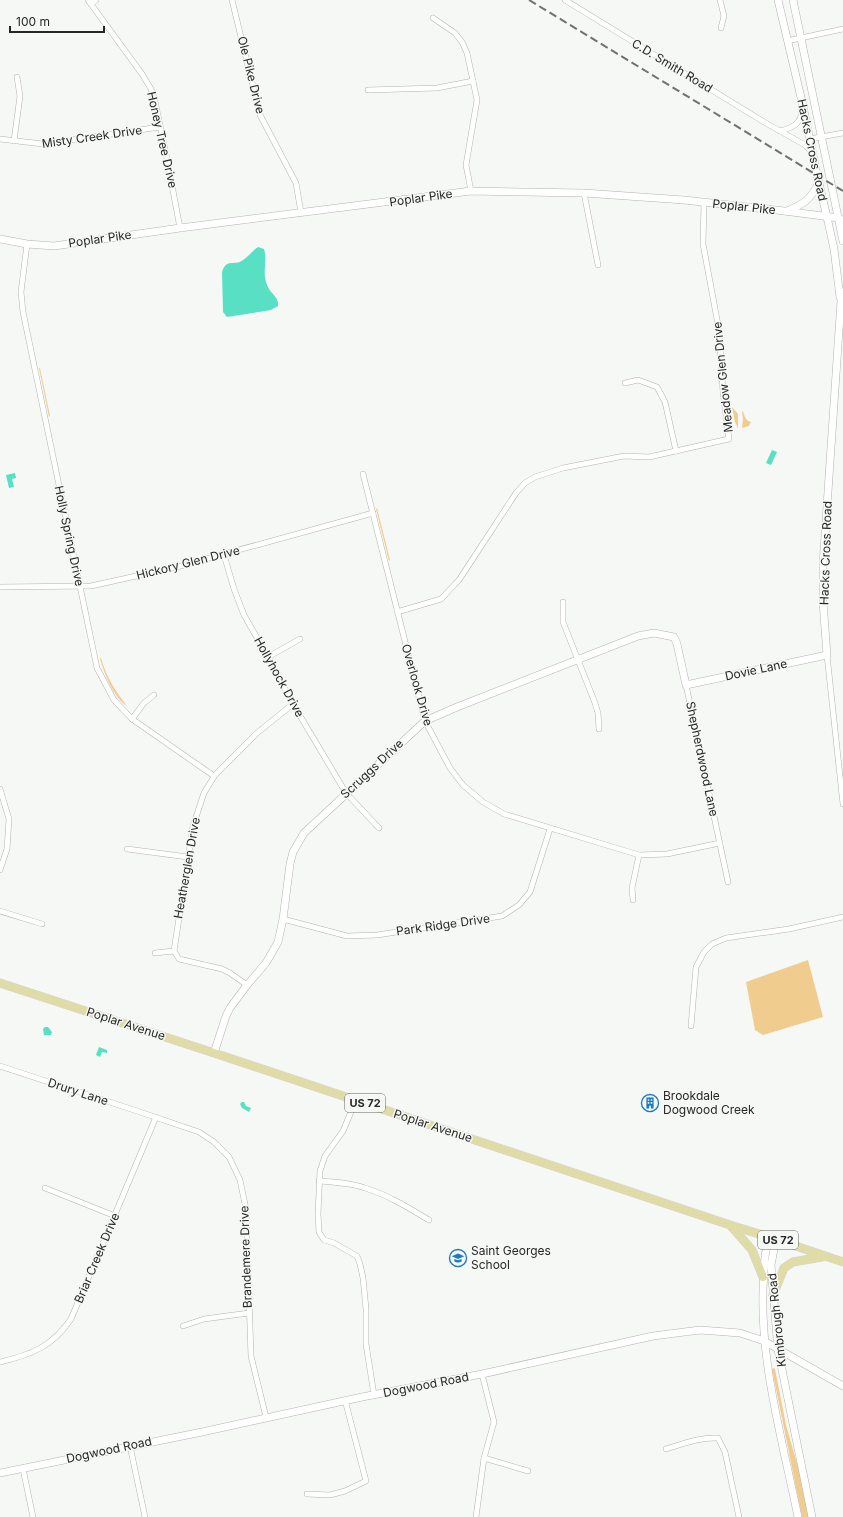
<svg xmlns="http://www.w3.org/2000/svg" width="843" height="1517" font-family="Inter,sans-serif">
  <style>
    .green { fill: #f0cd8e }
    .water { fill: #59e0c4 }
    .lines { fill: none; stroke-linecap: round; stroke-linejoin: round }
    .street-casing { stroke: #b2b3b0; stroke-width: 6 }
    .secondary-casing { stroke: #b2b3b0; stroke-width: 8 }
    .primary-casing { stroke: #d3d4d3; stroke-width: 9 }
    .street { stroke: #fff; stroke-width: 5 }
    .secondary { stroke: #fff; stroke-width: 7 }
    .primary { stroke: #dfdca7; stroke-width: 8 }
    .rail { stroke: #707170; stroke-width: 2; stroke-dasharray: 8 4; stroke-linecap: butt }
    .labels { text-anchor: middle; stroke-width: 3; stroke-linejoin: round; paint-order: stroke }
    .shield { fill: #f6f8f5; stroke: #646563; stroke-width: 1 }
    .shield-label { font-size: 11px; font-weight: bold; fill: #252625 }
    .street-label { font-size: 12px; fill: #252625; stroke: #f6f8f5 }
    .poi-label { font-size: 12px; fill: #252625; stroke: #f6f8f5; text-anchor: start }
  </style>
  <rect width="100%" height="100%" fill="#f6f8f5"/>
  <g class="green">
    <polygon points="39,368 40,368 50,416 49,417"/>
    <polygon points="732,407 738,414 738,428 735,422"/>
    <path d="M 743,411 C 744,415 746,421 751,422 L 749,426 L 742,428 L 743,419 L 742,412 Z"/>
    <polygon points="377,508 390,560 389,561 376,509"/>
    <path d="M 100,658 L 101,658 C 106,676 115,691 127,706 C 114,698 104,673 100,658 Z"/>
    <polygon points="808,960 823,1017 763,1035 755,1030 746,982"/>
    <polygon points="773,1368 775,1369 786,1425 802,1481 809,1517 802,1517 772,1369"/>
  </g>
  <g class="water">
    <path d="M 258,247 L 264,249 C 268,261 261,274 268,287 C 271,294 279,297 278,306 L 271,310 L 227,317 L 223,312 L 222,272 C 227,257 234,267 243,260 C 248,257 252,251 258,247 Z"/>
    <polygon points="772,450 777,452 771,465 766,463"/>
    <polygon points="15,473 16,478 12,479 14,487 9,488 6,475"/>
    <polygon points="45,1027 48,1027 52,1032 51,1035 44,1035 43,1029"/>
    <polygon points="99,1047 107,1050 107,1053 102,1052 100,1057 96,1055"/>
    <polygon points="242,1102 244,1102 246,1106 251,1108 249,1112 242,1108 240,1104"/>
  </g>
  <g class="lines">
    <g class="street-casing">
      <g id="street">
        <polyline points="88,0 142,74 151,89 155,101 168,164 180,228"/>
        <polyline points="232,0 260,115 296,183 301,213"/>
        <polyline points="565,0 764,122 805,145 812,152"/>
        <polyline points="720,0 724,16 721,28"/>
        <polyline points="91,4 96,0"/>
        <polyline points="433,18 455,33 462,42 467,53 477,100 466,165 471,191"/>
        <polyline points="787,41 843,29"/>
        <polyline points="368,90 437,88 473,81"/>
        <path d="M 780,131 C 792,128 801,124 802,111"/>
        <polyline points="0,139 43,144 160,127"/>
        <polyline points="810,139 843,133"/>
        <polyline points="14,141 20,96 17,77"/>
        <polyline points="584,193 598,265"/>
        <polyline points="27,244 21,292 23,312 97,668 114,700 132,719 214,776"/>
        <polyline points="625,383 638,380 657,387 665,402 676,451"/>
        <polyline points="363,474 425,721 450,768 463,785 483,802 504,814 639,855 667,854 720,843"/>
        <polyline points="224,555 234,589 244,615 268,657 293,704 346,793 379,828"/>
        <polyline points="0,587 91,586 177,567 373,513"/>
        <polyline points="563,602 563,622 595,703 598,713 599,729"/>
        <polyline points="397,612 441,599 459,580 516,493 525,483 535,477 563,468 624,456 649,457 729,439 723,392 719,330 703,244 704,203"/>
        <polyline points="827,655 843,804"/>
        <polyline points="268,657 300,639"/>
        <polyline points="686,685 728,882"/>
        <polyline points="132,719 144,703 154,695"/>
        <polyline points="0,789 9,819 7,849 0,870"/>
        <polyline points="127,849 188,857"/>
        <polyline points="633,900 632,888 639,855"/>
        <polyline points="0,911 42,924"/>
        <polyline points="283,919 347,936 377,935 502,916 519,905 530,892 550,829"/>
        <polyline points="174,951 193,826 204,793 215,775 257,733 293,704"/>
        <polyline points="155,953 174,951 179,959 222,969 230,973 247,985"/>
        <polyline points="691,1026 696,967 704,952 712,944 726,938 789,929 843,917"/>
        <polyline points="0,1066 137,1111 199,1132 214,1142 229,1157 240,1180 246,1209 251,1356 266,1417"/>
        <polyline points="356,1100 343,1131 325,1156 320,1171 318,1214 319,1232 324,1240 334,1243 357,1256 360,1264 363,1278 366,1309 366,1344 374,1395"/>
        <path d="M 319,1181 C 335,1182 351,1183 365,1188 C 388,1195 409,1208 429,1220"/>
        <polyline points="45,1188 115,1216"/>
        <polyline points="183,1326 204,1319 249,1313"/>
        <path d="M 0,1362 C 31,1355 53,1346 71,1319 L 156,1117"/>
        <polyline points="130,1446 145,1517"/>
        <path d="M 666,1449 C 683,1444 700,1437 718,1438 L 725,1452 L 739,1517"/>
        <polyline points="484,1458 528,1471"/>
        <polyline points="23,1469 33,1517"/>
        <polyline points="307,1494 330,1495 345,1491 366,1481 345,1400"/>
        <polyline points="476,1517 484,1458 494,1422 482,1374"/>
      </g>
    </g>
    <g class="secondary-casing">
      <g id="secondary">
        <polyline points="778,0 803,106 817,175 827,217 834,249 840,297"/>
        <polyline points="793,0 843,241"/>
        <path d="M 787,211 C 804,204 810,200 819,183"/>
        <polyline points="0,239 27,244 54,246 180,228 471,191 584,193 684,200 776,210 839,218 843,221"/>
        <polyline points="214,1053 226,1016 230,1008 247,985 266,963 278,942 283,919 290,864 293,852 304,833 425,721 457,707 638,636 654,633 674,637 677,644 686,685 827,655 823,602 823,565 841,301 843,292"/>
        <path d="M 772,1238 C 764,1249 765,1259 764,1272 C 757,1353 782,1438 798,1517"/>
        <polyline points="772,1238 774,1249 771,1265 778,1350 812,1517"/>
        <polyline points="0,1473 202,1432 362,1397 482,1374 653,1336 700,1330 740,1333 764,1341 843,1386"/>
      </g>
    </g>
    <g class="primary-casing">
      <g id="primary">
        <polyline points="0,983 214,1053 730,1225 772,1238 843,1262"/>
        <polyline points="731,1226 752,1250 763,1277"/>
        <polyline points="773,1295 784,1268 793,1262 822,1257"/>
      </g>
    </g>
    <use href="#street" class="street"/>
    <use href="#secondary" class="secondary"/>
    <use href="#primary" class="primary"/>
    <polyline class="rail" points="529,0 843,191"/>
  </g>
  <defs>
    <g id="building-ring" transform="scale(0.9)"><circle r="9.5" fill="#f6f8f5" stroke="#1a7ac6" stroke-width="1.5"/><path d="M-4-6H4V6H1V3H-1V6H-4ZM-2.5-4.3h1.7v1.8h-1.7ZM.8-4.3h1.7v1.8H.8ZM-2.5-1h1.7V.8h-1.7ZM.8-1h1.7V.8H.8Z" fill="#1a7ac6"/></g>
    <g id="school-ring" transform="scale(0.9)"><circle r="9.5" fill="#f6f8f5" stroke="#1a7ac6" stroke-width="1.5"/><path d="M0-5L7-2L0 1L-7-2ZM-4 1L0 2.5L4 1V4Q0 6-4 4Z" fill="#1a7ac6"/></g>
  </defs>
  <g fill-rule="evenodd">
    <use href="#building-ring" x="650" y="1103"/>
    <use href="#school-ring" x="458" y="1258"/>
  </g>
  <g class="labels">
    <g class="shield">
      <rect x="345" y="1094" width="40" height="18" rx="3"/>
      <rect x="758" y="1231" width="40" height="18" rx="3"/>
    </g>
    <g class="shield-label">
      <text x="365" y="1107">US 72</text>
      <text x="778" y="1244">US 72</text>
    </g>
    <g class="street-label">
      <text transform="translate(672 66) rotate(31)" y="4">C.D. Smith Road</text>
      <text transform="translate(251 75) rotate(76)" y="4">Ole Pike Drive</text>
      <text transform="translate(92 137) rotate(-8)" y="4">Misty Creek Drive</text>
      <text transform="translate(162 140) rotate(77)" y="4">Honey Tree Drive</text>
      <text transform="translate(812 150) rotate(78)" y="4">Hacks Cross Road</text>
      <text transform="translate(421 198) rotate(-8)" y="4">Poplar Pike</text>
      <text transform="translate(744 207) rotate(6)" y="4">Poplar Pike</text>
      <text transform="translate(100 239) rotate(-8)" y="4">Poplar Pike</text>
      <text transform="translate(723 377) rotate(-96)" y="4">Meadow Glen Drive</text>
      <text transform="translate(69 536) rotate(78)" y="4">Holly Spring Drive</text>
      <text transform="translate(826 553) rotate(-88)" y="4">Hacks Cross Road</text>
      <text transform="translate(188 563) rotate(-14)" y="4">Hickory Glen Drive</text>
      <text transform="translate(756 670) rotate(-12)" y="4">Dovie Lane</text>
      <text transform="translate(279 677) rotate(61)" y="4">Hollyhock Drive</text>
      <text transform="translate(417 685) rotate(74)" y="4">Overlook Drive</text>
      <text transform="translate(702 759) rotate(78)" y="4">Shepherdwood Lane</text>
      <text transform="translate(372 769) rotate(-43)" y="4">Scruggs Drive</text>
      <text transform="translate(187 868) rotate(-80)" y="4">Heatherglen Drive</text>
      <text transform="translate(443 925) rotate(-8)" y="4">Park Ridge Drive</text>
      <text transform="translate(126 1024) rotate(18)" y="4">Poplar Avenue</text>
      <text transform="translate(78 1092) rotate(18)" y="4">Drury Lane</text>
      <text transform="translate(433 1126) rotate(18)" y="4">Poplar Avenue</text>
      <text transform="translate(246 1257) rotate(-92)" y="4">Brandemere Drive</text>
      <text transform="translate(97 1258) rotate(-67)" y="4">Briar Creek Drive</text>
      <text transform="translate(777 1320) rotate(-96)" y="4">Kimbrough Road</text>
      <text transform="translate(426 1385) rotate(-11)" y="4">Dogwood Road</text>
      <text transform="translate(109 1450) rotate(-12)" y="4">Dogwood Road</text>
    </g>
    <g class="poi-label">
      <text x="663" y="1100">Brookdale<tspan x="663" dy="14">Dogwood Creek</tspan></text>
      <text x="471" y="1255">Saint Georges<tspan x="471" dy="14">School</tspan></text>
    </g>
  </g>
  <path d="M10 26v6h94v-6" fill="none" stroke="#252625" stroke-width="2"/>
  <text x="16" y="26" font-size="12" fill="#252625" stroke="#f6f8f5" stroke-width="3" paint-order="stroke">100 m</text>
</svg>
